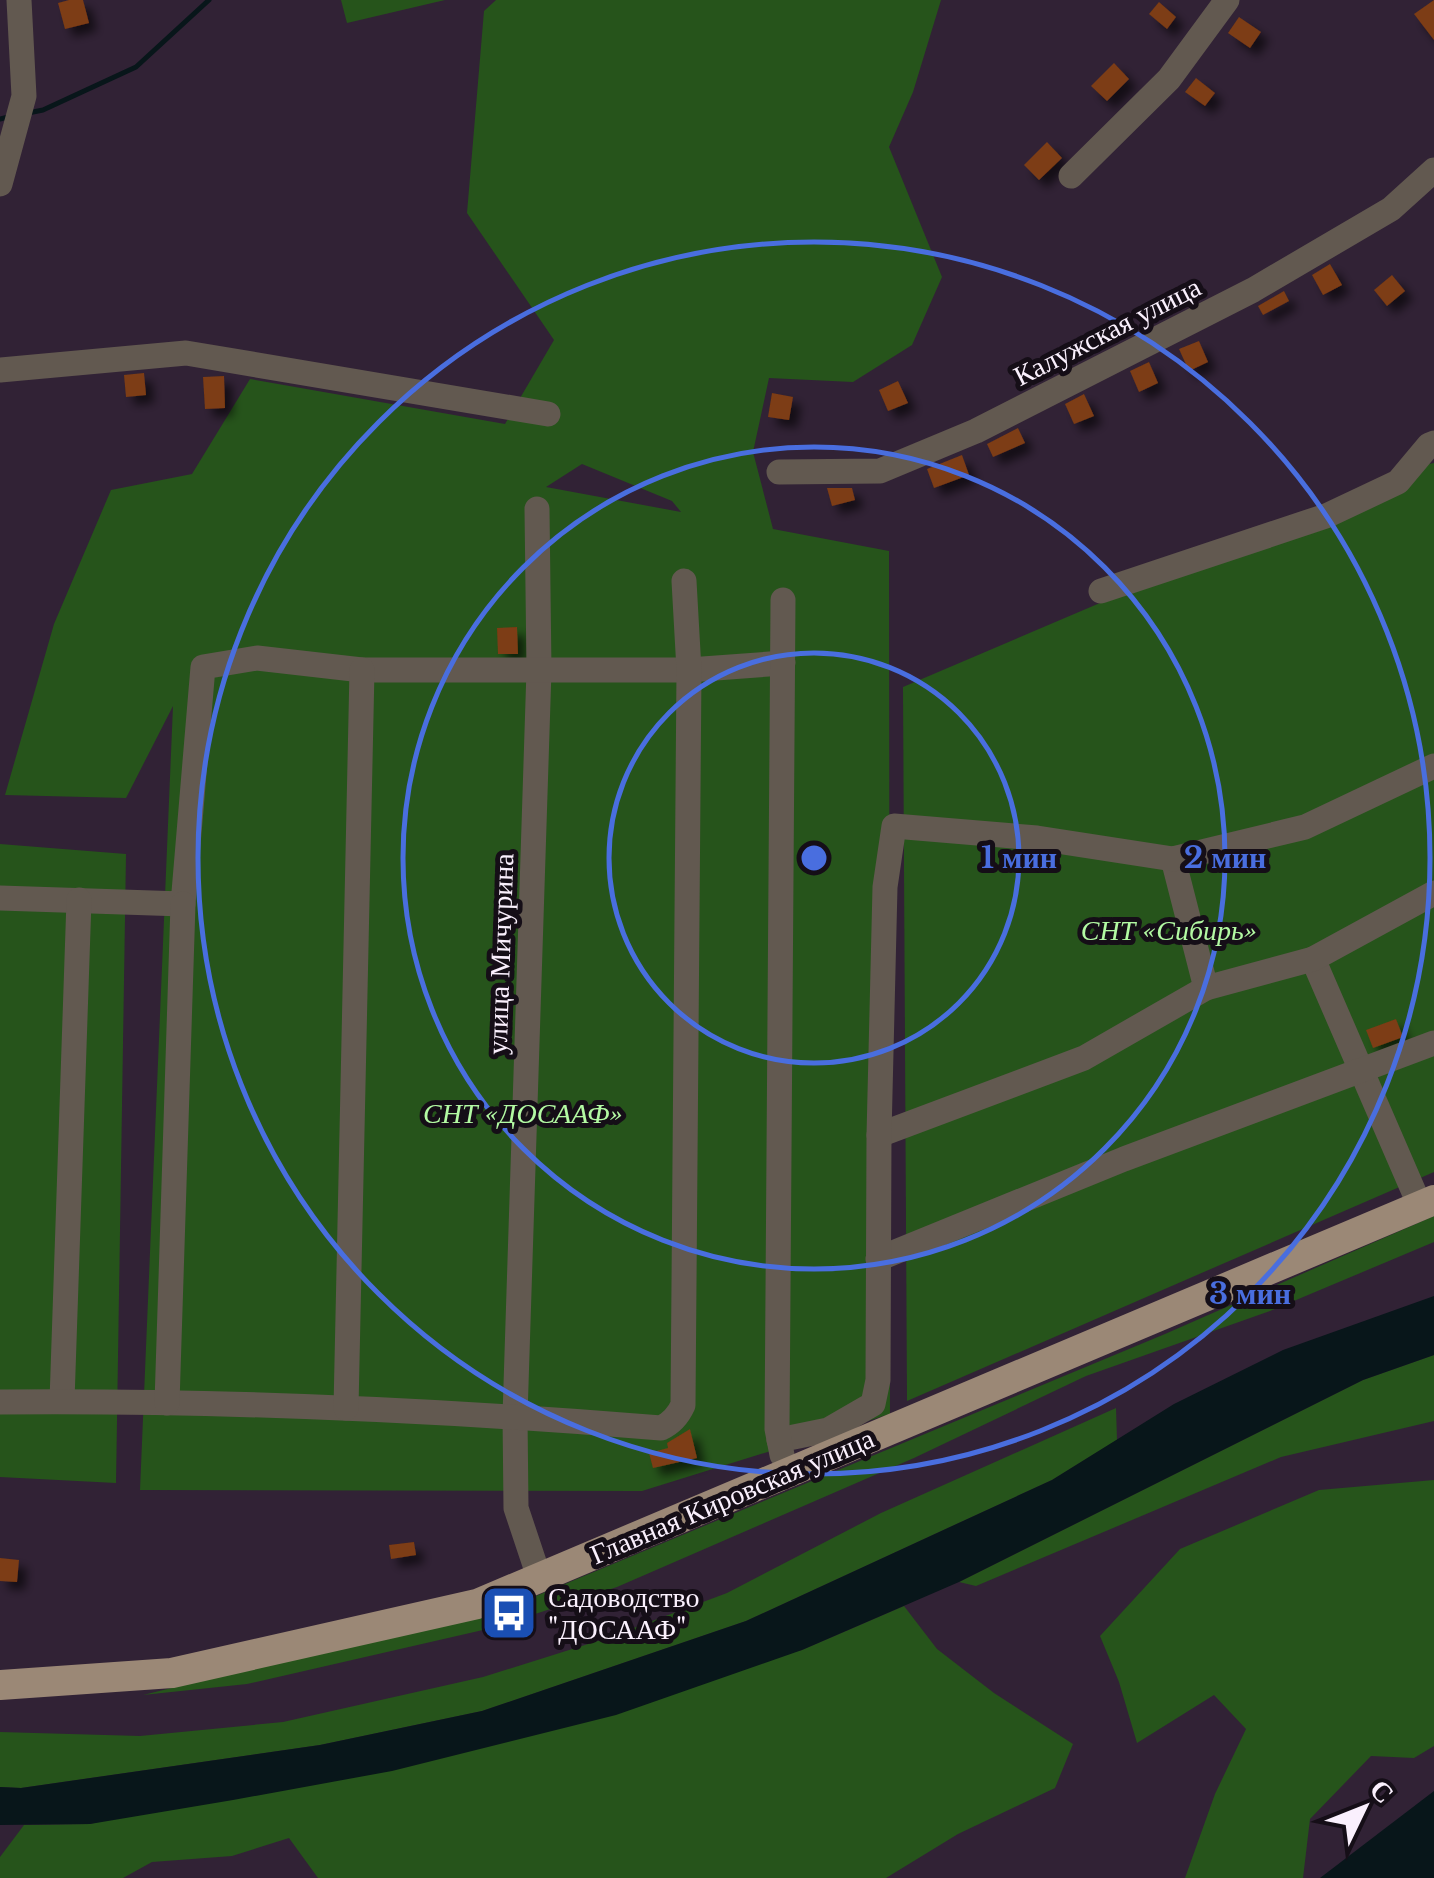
<svg xmlns="http://www.w3.org/2000/svg" width="1434" height="1878" font-family="'Libre Baskerville',serif">
  <style>
    .green { fill: #26541b; fill-rule: evenodd }
    .water { fill: #08161a }
    .lines { fill: none; stroke-linecap: round; stroke-linejoin: round }
    .stream { stroke: #08161a; stroke-width: 5 }
    .building { fill: #7d3c13; filter: url(#shadow) }
    .minor { stroke: #625950; stroke-width: 25 }
    .major { stroke: #9b8876; stroke-width: 30 }
    .ring { fill: none; stroke: #496edf; stroke-width: 5 }
    .labels { text-anchor: middle; stroke-width: 10; stroke-linejoin: round; paint-order: stroke }
    .street-label { font-size: 28px; fill: #faf0fd; stroke: #150e17 }
    .park-label { font-size: 28px; font-style: italic; fill: #b3faa3; stroke: #150e17 }
    .poi-label { font-size: 28px; fill: #faf0fd; stroke: #150e17; text-anchor: start }
    .centre { fill: #496edf; stroke: #150e17; stroke-width: 5 }
    .ring-label { font-size: 30px; text-anchor: middle; font-weight: bold; fill: #496edf; stroke: #150e17; stroke-width: 10; stroke-linejoin: round; paint-order: stroke }
  </style>
  <defs>
    <filter id="shadow"><feDropShadow dx="8" dy="8" stdDeviation="5" flood-color="#0009"/></filter>
  </defs>
  <rect width="100%" height="100%" fill="#312235"/>
  <g class="green">
    <polygon points="341,0 445,0 347,23"/>
    <path d="M 496,0 L 941,0 L 913,92 L 889,147 L 942,277 L 912,345 L 853,382 L 769,378 L 753,452 L 773,529 L 889,551 L 890,1414 L 642,1491 L 140,1490 L 173,706 L 126,798 L 5,795 L 54,624 L 111,490 L 192,474 L 250,379 L 505,424 L 554,340 L 467,213 L 484,11 ZM 582,464 L 672,501 L 681,512 L 546,487 Z"/>
    <polygon points="1434,463 1434,1172 907,1401 903,687 1424,465"/>
    <polygon points="0,844 126,854 116,1483 0,1477"/>
    <polygon points="1434,1216 1434,1242 1270,1311 1086,1376 914,1458 617,1587 496,1627 247,1684 143,1695 298,1657 500,1611 1165,1334"/>
    <polygon points="1434,1355 1434,1421 1281,1457 976,1586 959,1582 1363,1380"/>
    <polygon points="1116,1408 1117,1440 1052,1480 746,1621 482,1711 320,1745 21,1788 0,1787 0,1732 140,1736 283,1722 483,1677 604,1639 727,1593 881,1513"/>
    <polygon points="1434,1480 1434,1746 1414,1758 1371,1756 1310,1819 1303,1878 1185,1878 1215,1794 1246,1729 1214,1695 1137,1743 1119,1682 1100,1636 1180,1549 1319,1490"/>
    <polygon points="904,1606 937,1649 994,1693 1073,1744 1055,1788 958,1834 886,1878 318,1878 289,1838 232,1856 152,1862 123,1878 0,1878 0,1857 24,1825 90,1824 802,1650"/>
  </g>
  <g class="water">
    <polygon points="1434,1296 1434,1355 1363,1380 959,1582 802,1650 616,1715 392,1771 233,1800 90,1824 0,1825 0,1787 21,1788 320,1745 482,1711 746,1621 1052,1480 1174,1404 1283,1350"/>
    <polygon points="1434,1791 1434,1878 1320,1878"/>
  </g>
  <g class="lines">
    <g class="stream">
      <polyline points="28,113 43,110 136,67 209,0"/>
      <polyline points="0,119 12,116"/>
    </g>
  </g>
  <g class="building">
    <polygon points="69,0 83,0 89,23 65,29 58,3"/>
    <polygon points="1434,0 1434,40 1414,14"/>
    <polygon points="1159,2 1176,17 1167,29 1149,14"/>
    <polygon points="1239,17 1261,32 1250,48 1228,33"/>
    <polygon points="1114,63 1129,79 1107,101 1091,86"/>
    <polygon points="1196,78 1215,93 1205,106 1185,92"/>
    <polygon points="1047,142 1062,158 1039,180 1024,165"/>
    <polygon points="1330,264 1342,285 1323,295 1312,275"/>
    <polygon points="1392,275 1405,291 1387,306 1374,290"/>
    <polygon points="1284,291 1289,301 1263,315 1258,306"/>
    <polygon points="1199,341 1208,362 1189,371 1179,349"/>
    <polygon points="1149,362 1158,383 1139,392 1130,371"/>
    <polygon points="144,373 146,395 126,397 124,375"/>
    <polygon points="224,376 225,408 205,409 203,377"/>
    <polygon points="898,381 908,403 888,411 879,390"/>
    <polygon points="772,393 793,397 789,420 768,417"/>
    <polygon points="1084,394 1094,416 1074,424 1065,404"/>
    <polygon points="1018,428 1025,443 993,457 987,444"/>
    <polygon points="962,455 969,475 934,488 927,469"/>
    <polygon points="827,488 852,488 855,500 832,506"/>
    <polygon points="517,627 518,654 498,654 497,628"/>
    <polygon points="1396,1019 1403,1037 1373,1048 1366,1030"/>
    <polygon points="690,1429 697,1458 653,1468 649,1453 668,1448 667,1443"/>
    <polygon points="414,1542 416,1555 391,1559 389,1545"/>
    <polygon points="0,1558 19,1560 17,1582 0,1581"/>
  </g>
  <g class="lines">
    <g class="minor">
      <polyline points="1071,176 1169,79 1227,0"/>
      <polyline points="0,184 24,96 19,0"/>
      <polyline points="0,370 186,353 548,414"/>
      <polyline points="779,472 880,471 976,431 1253,290 1391,209 1434,170"/>
      <polyline points="537,509 539,670 515,1416 516,1508 539,1577"/>
      <polyline points="1101,591 1326,516 1398,482 1429,445 1434,443"/>
      <polyline points="1173,859 1206,988"/>
      <polyline points="0,898 183,904 203,667 257,658 362,670 689,670 783,663"/>
      <polyline points="1313,959 1420,1206"/>
      <polyline points="879,1135 1084,1058 1206,988 1313,959 1434,893"/>
      <polyline points="878,1259 1124,1159 1434,1043"/>
      <polyline points="62,1401 79,900"/>
      <path d="M 0,1402 C 221,1400 441,1410 661,1428 C 672,1423 678,1416 683,1405 L 689,670 L 684,581"/>
      <polyline points="167,1403 183,904"/>
      <polyline points="346,1408 362,670"/>
      <polyline points="779,1440 828,1430 873,1404 878,1380 879,1135 885,887 894,826 1037,838 1173,859 1305,827 1434,766"/>
      <polyline points="782,1455 777,1429 783,600"/>
    </g>
    <polyline class="major" points="0,1685 172,1673 477,1604 1434,1200"/>
  </g>
  <g class="ring">
    <circle cx="814" cy="858" r="205"/>
    <circle cx="814" cy="858" r="411"/>
    <circle cx="814" cy="858" r="616"/>
  </g>
  <defs>
    <g id="bus-square" transform="scale(2.875)"><rect x="-9" y="-9" width="18" height="18" rx="4" fill="#1a4fb4" stroke="#150e17"/><path d="M-5-6H5V4H4V6H2V4H-2V6H-4V4H-5ZM-3.5-4V0h7V-4ZM-3.5 1.2v1.5H-2V1.2ZM2 1.2v1.5H3.5V1.2Z" fill="#fff"/></g>
  </defs>
  <g fill-rule="evenodd">
    <use href="#bus-square" x="509" y="1613"/>
  </g>
  <g class="labels">
    <g class="street-label">
      <text transform="translate(1107 331) rotate(-27)" y="10">Калужская улица</text>
      <text transform="translate(500 954) rotate(-88)" y="10">улица Мичурина</text>
      <text transform="translate(732 1496) rotate(-23)" y="10">Главная Кировская улица</text>
    </g>
    <g class="park-label">
      <text x="1169" y="940">СНТ «Сибирь»</text>
      <text x="523" y="1123">СНТ «ДОСААФ»</text>
    </g>
    <g class="poi-label">
      <text x="548" y="1607">Садоводство<tspan x="548" dy="32">"ДОСААФ"</tspan></text>
    </g>
  </g>
  <circle cx="814" cy="858" r="15" class="centre"/>
  <g class="ring-label">
    <text x="1019" y="868">1 мин</text>
    <text x="1225" y="868">2 мин</text>
    <text x="1250" y="1304">3 мин</text>
  </g>
  <g transform="translate(1364 1808) rotate(47)" stroke="#150e17" stroke-width="8" paint-order="stroke">
  <path d="M0-8L18 38L0 25L-18 38Z" fill="#faf0fd"/>
  <text y="-15" font-size="28" font-weight="bold" text-anchor="middle" fill="#faf0fd">С</text>
  </g>
</svg>
